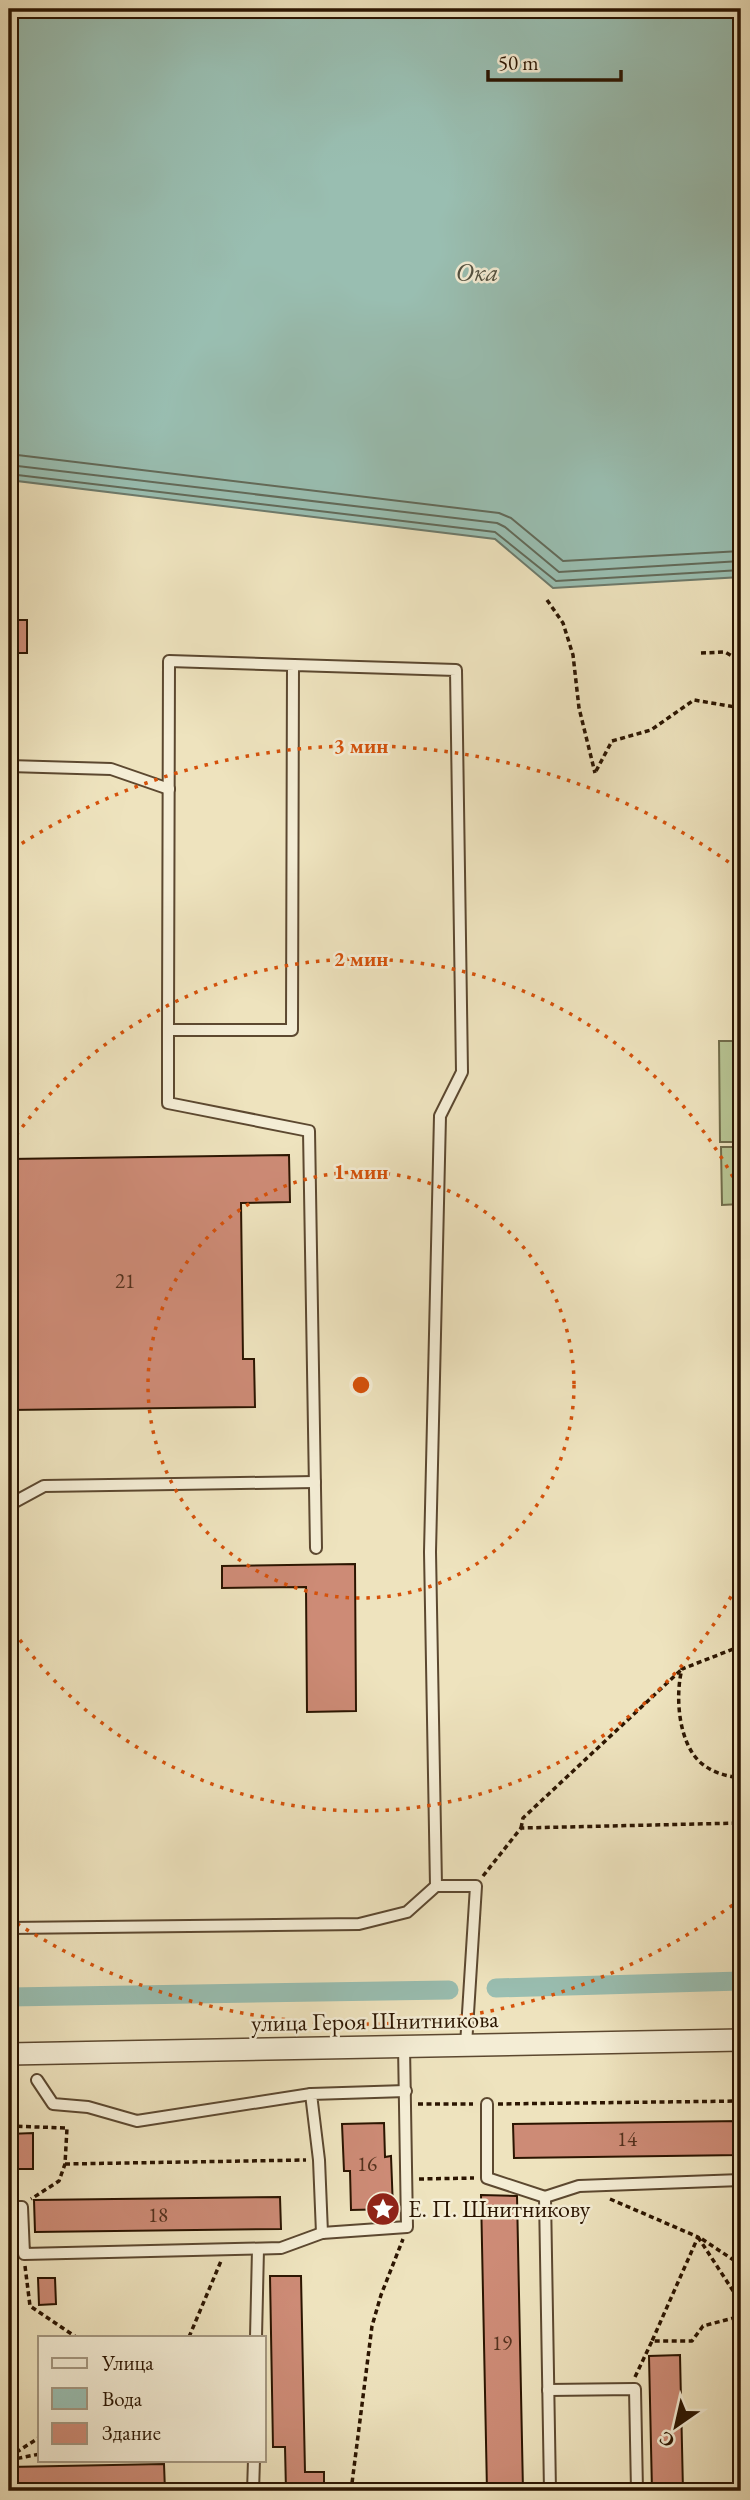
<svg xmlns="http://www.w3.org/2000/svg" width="750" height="2500" font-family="'EB Garamond',serif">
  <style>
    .green { fill: #b7c493; stroke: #716c4a; stroke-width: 2 }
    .water { fill: #99beb1; stroke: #6d7a6b; stroke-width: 2 }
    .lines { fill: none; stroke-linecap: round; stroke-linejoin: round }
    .shore { stroke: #626a59; stroke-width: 2 }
    .canal { stroke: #99beb1; stroke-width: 19 }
    .building { fill: #cd8b76; stroke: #2b1501; stroke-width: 2 }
    .service-casing { stroke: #5c4830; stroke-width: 14 }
    .minor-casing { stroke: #5c4830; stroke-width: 24 }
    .path { stroke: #2b1501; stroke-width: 3.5; stroke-dasharray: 5 3.5; stroke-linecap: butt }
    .service { stroke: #f4edd5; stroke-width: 10 }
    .minor { stroke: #f4edd5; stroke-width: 21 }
    .ring { fill: none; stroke: #d5520b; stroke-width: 3.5; stroke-dasharray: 3.5 7 }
    .labels { text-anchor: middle; stroke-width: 5; stroke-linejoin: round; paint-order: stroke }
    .number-label { font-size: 21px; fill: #54321e }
    .street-label { font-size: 24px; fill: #2b1501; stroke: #f4edd5 }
    .poi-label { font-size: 24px; fill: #2b1501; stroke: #f4edd5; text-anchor: start }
    .water-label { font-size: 26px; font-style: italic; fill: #52503f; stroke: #f4edd5 }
    .centre { fill: #d5520b; stroke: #f4edd5; stroke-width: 3.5 }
    .ring-label { font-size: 21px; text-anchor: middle; font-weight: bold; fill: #d5520b; stroke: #f4edd5; stroke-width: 5; stroke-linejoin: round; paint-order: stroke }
  </style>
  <rect width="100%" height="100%" fill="#eee3be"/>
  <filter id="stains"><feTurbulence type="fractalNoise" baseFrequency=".00286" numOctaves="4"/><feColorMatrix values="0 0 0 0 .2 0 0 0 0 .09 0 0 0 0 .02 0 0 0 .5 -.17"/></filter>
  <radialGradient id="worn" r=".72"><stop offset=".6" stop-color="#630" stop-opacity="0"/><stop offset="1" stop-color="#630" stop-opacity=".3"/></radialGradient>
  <g class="green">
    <polygon points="719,1041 741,1041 741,1142 720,1142"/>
    <polygon points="721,1147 741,1147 741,1204 722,1205"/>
  </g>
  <polygon class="water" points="9,9 741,9 741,577 553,588 495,539 9,480"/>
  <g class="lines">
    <g class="shore">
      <polyline points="9,454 499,513 511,518 563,561 741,551"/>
      <polyline points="9,465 497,523 505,527 559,572 741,561"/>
      <polyline points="9,474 495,532 556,581 741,570"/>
    </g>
    <g class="canal">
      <polyline points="496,1988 741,1981"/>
      <polyline points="9,1997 449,1990"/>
    </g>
  </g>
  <g class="building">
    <rect x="9" y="620" width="18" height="33"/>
    <polygon points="289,1155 290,1202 241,1203 243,1359 254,1359 255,1407 9,1410 9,1159"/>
    <polygon points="355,1564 356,1711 307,1712 306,1587 222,1588 222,1566"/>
    <polygon points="741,2121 741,2155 514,2158 513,2124"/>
    <polygon points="384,2123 385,2157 391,2156 393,2209 351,2210 350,2171 344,2171 342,2124"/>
    <polygon points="33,2133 33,2169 9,2169 9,2134"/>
    <polygon points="481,2195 517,2196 523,2491 487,2491"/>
    <polygon points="280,2197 281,2229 35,2232 34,2200"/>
    <polygon points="270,2276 301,2276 305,2472 324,2472 324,2491 286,2491 285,2447 273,2447"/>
    <polygon points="38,2278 55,2278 56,2304 39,2305"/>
    <polygon points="680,2355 683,2491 652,2491 649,2356"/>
    <polygon points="164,2464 165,2491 9,2491 9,2467"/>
  </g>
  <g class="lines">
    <g class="service-casing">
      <g id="service">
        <polyline points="293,665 292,1030 168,1030 169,661 456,670 462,1072 440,1116 430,1552 436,1886"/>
        <polyline points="9,766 111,769 169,789"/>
        <polyline points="168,1030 168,1103 309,1131 316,1548"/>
        <polyline points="9,1505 44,1486 315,1482"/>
        <polyline points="9,1928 359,1924 407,1912 436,1886 476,1886 466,2045"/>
        <polyline points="37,2080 53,2104 88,2107 137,2121 311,2094"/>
        <polyline points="487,2104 487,2178 545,2197"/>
        <polyline points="9,2207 22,2207 24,2254 281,2248 322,2233 407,2227 404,2046"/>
        <polyline points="322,2233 319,2160 311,2094 406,2091"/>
        <polyline points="256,2337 258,2249"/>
        <polyline points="548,2390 635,2389 637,2491"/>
        <polyline points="253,2491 254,2460"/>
        <polyline points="550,2491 545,2197 579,2186 741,2180"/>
      </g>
    </g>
    <g class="minor-casing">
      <polyline id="minor" points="9,2054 741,2040"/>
    </g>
    <g class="path">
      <polyline points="547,600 563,623 573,655 579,708 595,773"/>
      <polyline points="701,653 725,652 741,661"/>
      <polyline points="596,771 612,741 651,730 694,700 741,708"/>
      <path d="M 741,1646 L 682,1669 C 675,1695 678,1743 701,1763 C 713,1773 726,1776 741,1778"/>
      <polyline points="521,1828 523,1818 682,1669"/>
      <polyline points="483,1876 521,1828 741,1823"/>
      <polyline points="418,2104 473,2104"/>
      <polyline points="498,2104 741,2101"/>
      <polyline points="9,2126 67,2128 65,2164 59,2181 31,2199"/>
      <polyline points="65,2164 306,2160"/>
      <polyline points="419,2179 474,2178"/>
      <polyline points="610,2199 698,2237 652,2341"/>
      <polyline points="698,2237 741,2303"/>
      <polyline points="702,2239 741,2265"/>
      <polyline points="25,2266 30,2306 76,2337"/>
      <polyline points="189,2337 221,2261"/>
      <polyline points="635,2377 652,2341 692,2341 703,2326 741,2316"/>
      <polyline points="9,2457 40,2437"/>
      <polyline points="9,2460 40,2454"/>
      <polyline points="351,2491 372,2326 381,2295 403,2239"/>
    </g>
    <use href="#service" class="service"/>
    <use href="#minor" class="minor"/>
  </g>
  <g class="ring">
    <circle cx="361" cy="1385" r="213"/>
    <path d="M741 1578A426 426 0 0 1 10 1626M10 1144A426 426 0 0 1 741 1192"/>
    <path d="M741 1899A639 639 0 0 1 13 1921M13 849A639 639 0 0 1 741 871"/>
  </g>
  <defs>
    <g id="sight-disc" transform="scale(1.75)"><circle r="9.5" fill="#8f2418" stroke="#f4edd5"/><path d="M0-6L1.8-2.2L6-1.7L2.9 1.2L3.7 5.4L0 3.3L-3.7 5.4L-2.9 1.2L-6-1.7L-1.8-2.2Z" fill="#fff"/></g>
  </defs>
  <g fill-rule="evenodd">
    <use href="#sight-disc" x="383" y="2209"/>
  </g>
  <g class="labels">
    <g class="number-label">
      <text x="125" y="1288">21</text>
      <text x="627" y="2146">14</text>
      <text x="367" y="2171">16</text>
      <text x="158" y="2222">18</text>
      <text x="502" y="2350">19</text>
    </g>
    <g class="street-label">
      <text transform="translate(375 2021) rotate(-1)" y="8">улица Героя Шнитникова</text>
    </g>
    <g class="poi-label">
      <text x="408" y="2217">Е. П. Шнитникову</text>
    </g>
    <g class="water-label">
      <text x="477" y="281">Ока</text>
    </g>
  </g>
  <circle cx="361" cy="1385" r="10" class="centre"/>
  <g class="ring-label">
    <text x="361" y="753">3 мин</text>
    <text x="361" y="966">2 мин</text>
    <text x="361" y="1179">1 мин</text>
  </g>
  <rect width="750" height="2500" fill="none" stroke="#eee3be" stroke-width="35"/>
  <rect x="10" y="10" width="729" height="2479" fill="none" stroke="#2b1501" stroke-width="3.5"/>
  <rect x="18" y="18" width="715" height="2465" fill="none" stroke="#2b1501" stroke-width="2"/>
  <rect x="38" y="2336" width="228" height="126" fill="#f4edd5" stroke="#a49780" stroke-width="2"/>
  <rect x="52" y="2358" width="35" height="10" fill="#f4edd5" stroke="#a49780" stroke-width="2"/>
  <text x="102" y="2370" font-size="21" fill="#2b1501">Улица</text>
  <rect x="52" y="2388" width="35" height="21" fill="#99beb1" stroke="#a49780" stroke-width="2"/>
  <text x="102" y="2406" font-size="21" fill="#2b1501">Вода</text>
  <rect x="52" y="2423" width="35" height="21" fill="#cd8b76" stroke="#a49780" stroke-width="2"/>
  <text x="102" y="2440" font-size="21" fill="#2b1501">Здание</text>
  <g transform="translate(676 2426) rotate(214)" stroke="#f4edd5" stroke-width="5" paint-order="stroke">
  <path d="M0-5L12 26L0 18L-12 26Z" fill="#2b1501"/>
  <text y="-10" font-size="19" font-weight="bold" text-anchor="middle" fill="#2b1501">С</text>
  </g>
  <path d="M488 70v10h133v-10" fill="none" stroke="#2b1501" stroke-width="3.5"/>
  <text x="498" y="70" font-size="21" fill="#2b1501" stroke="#f4edd5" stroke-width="5" paint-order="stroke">50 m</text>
  <rect width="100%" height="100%" filter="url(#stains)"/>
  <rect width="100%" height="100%" fill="url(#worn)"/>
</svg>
